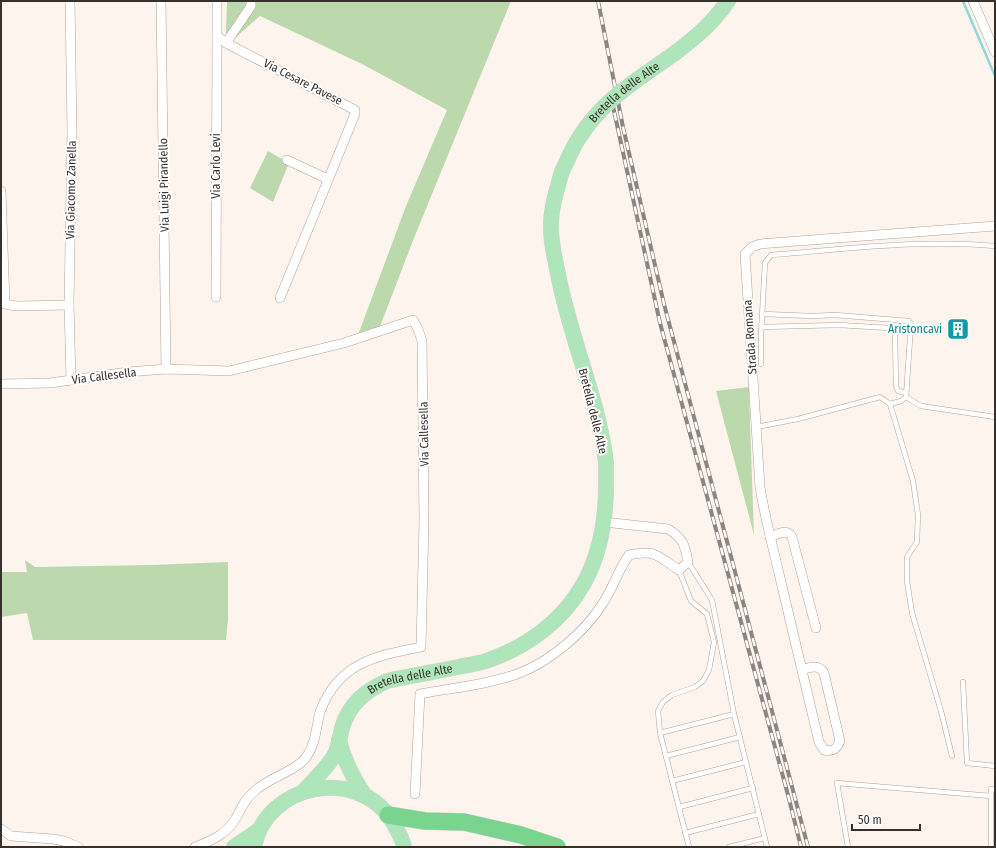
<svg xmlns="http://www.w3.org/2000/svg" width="996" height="848" font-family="'Fira Sans Condensed',sans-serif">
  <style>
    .green { fill: #bcd9ad }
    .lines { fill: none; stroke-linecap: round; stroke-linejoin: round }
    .stream { stroke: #90d7da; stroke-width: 2.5 }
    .lane-casing { stroke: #b1a299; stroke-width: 5.5 }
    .street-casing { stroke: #b1a299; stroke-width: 10 }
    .primary-casing { stroke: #d3d2d1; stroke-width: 16 }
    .highway-casing { stroke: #d3d2d1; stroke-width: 18 }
    .lane { stroke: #fff; stroke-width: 4.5 }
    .street { stroke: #fff; stroke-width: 9 }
    .primary { stroke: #afe5bb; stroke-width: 15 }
    .highway { stroke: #79d48e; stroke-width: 17 }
    .rail-casing { stroke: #8c8580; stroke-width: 4 }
    .rail { stroke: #fff; stroke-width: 2.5; stroke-dasharray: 8; stroke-linecap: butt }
    .primary-bridge-casing { stroke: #d3d2d1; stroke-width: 16; stroke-linecap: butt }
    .primary-bridge { stroke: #afe5bb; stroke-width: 15 }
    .labels { text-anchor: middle; stroke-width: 4; stroke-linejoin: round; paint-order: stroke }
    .street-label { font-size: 12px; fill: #37312d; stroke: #fff }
    .culture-label { font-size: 12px; fill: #0d838f; stroke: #fff; text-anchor: end }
  </style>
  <rect width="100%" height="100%" fill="#fef4ee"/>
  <g class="green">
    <polygon points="227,1 511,1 414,238 379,329 358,335 406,206 447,110 362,64 260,16 234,39 226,33"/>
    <polygon points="268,151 289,163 273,202 250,188"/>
    <polygon points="749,387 749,392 754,535 716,391"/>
    <polygon points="25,560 35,567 151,565 228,562 228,620 226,640 33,640 27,613 1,617 1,572 27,572"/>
  </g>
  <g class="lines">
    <polyline class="stream" points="963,1 995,76"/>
    <g class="lane-casing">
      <g id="lane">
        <polyline points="763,314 812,316 835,315 909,321 911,324 906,397 921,406 995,417"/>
        <polyline points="762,327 839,325 889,328 895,332 896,387 898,391 906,393"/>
        <path d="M 761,364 L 761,334 L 765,263 L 771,255 C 846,249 920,239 995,246"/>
        <polyline points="890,404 901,401 906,397"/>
        <polyline points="756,427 798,419 880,397 890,404 913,481 918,515 917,542 907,557 907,581 912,613 941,711 952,756"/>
        <polyline points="688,562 712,600 734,714 767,847"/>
        <polyline points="679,570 691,601 707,614 714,642 709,670 703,681 695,687 672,695 663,702 658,711 660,733 689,847"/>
        <polyline points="963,682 967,763 995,766"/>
        <polyline points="660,733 734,714"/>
        <polyline points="666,756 740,737"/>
        <polyline points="672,781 746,762"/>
        <polyline points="679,807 753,788"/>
        <polyline points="685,833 759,814"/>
        <polyline points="729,847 765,838"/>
        <polyline points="848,847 837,783 991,796"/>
        <polyline points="991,847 991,789 995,790"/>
      </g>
    </g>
    <g class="street-casing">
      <g id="street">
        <polyline points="70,1 72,130 69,305 71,380"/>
        <polyline points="161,1 166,369"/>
        <polyline points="217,1 217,36 226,43 251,6 251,1"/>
        <polyline points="973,1 995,52"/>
        <polyline points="226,43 355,110 355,114 280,298"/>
        <polyline points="287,160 328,179"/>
        <polyline points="1,191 5,304 16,306 69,305"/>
        <polyline points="216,297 217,36"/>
        <path d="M 1,384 L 50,383 L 128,372 L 166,369 L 229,371 L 344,343 L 413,320 L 418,329 L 422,341 L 424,521 L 421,647 C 375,656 338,663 320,712 C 316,727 316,743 307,756 C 298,770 271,777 257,789 C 245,799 243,805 236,818 C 227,834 211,841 195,847"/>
        <path d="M 770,537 C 778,534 787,528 792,537 L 816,628"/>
        <path d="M 802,670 C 810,667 819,664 824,673 L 840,741 C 837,749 833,752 824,750 L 819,742 C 806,689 794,635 781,582 C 774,551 765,519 760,487 L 745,254 L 752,247 L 760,244 L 995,226"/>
        <path d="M 415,794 L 420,694 C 452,688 486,685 517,674 C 550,662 585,632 603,603 C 613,588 618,570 629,555 C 656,549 657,556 679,570 L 688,562 C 685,545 683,538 668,529 L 604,522"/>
        <polyline points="1,829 11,836 53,839 64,841 78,847"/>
      </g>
    </g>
    <g class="primary-casing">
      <g id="primary">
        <path d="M 675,53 C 696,37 713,23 728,1"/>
        <path d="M 339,740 C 344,761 353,778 365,796"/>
        <path id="s1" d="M 303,792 C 312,782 331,764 336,752 C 339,744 340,736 342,728 C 349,704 365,691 387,681 C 410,676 434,672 458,667 C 467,665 477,664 486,661 C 527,647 563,621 584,583 C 601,552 606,519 606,485 C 606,477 606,469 606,462 C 598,398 570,338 558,274 C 555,259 551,244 551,229 C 550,209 557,190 562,171"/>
        <polyline points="234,847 259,830"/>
        <path d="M 254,847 C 266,784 355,766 391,819 C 396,828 402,837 404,847"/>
      </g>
    </g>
    <g class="highway-casing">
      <polyline id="highway" points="388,815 425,821 464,822 521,835 557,847"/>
    </g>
    <use href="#lane" class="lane"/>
    <use href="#street" class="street"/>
    <use href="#primary" class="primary"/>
    <use href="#highway" class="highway"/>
    <g class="rail-casing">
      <g id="rail">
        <polyline points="598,1 623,127 664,304 808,847"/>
        <polyline points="611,97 660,323 788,795 801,847"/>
      </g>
    </g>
    <use href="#rail" class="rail"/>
    <g class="primary-bridge-casing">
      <g id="primary-bridge">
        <path id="s2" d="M 562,171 C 568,160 572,148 579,138 C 603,99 639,79 675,53"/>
      </g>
    </g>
    <use href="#primary-bridge" class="primary-bridge"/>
  </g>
  <defs>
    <g id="building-square" transform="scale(1.15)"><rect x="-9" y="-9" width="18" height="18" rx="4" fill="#0f9aa8" stroke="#fff"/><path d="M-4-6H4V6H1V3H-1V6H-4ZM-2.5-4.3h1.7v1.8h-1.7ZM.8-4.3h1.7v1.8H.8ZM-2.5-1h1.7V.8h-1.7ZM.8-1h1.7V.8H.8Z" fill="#fff"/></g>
  </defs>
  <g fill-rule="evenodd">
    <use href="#building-square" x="958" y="329"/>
  </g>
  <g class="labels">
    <g class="street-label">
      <text transform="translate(303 82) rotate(27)" y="4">Via Cesare Pavese</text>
      <text dy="4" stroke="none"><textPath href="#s2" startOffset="102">Bretella delle Alte</textPath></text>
      <text transform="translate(216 166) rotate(-90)" y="4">Via Carlo Levi</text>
      <text transform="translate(164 185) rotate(-91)" y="4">Via Luigi Pirandello</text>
      <text transform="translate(71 190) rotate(-89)" y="4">Via Giacomo Zanella</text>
      <text transform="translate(750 337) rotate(-94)" y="4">Strada Romana</text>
      <text transform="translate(104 376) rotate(-7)" y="4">Via Callesella</text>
      <text transform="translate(593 411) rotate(76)" y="4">Bretella delle Alte</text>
      <text transform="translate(424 434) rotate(-91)" y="4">Via Callesella</text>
      <text dy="4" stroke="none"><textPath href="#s1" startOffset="167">Bretella delle Alte</textPath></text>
    </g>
    <g class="culture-label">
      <text x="942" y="333">Aristoncavi</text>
    </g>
  </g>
  <rect width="996" height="848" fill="none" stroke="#37312d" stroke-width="4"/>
  <path d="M852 824v6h68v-6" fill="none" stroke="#37312d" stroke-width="2"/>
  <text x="858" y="824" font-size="12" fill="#37312d" stroke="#ffffff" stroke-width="3" paint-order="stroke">50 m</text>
</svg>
